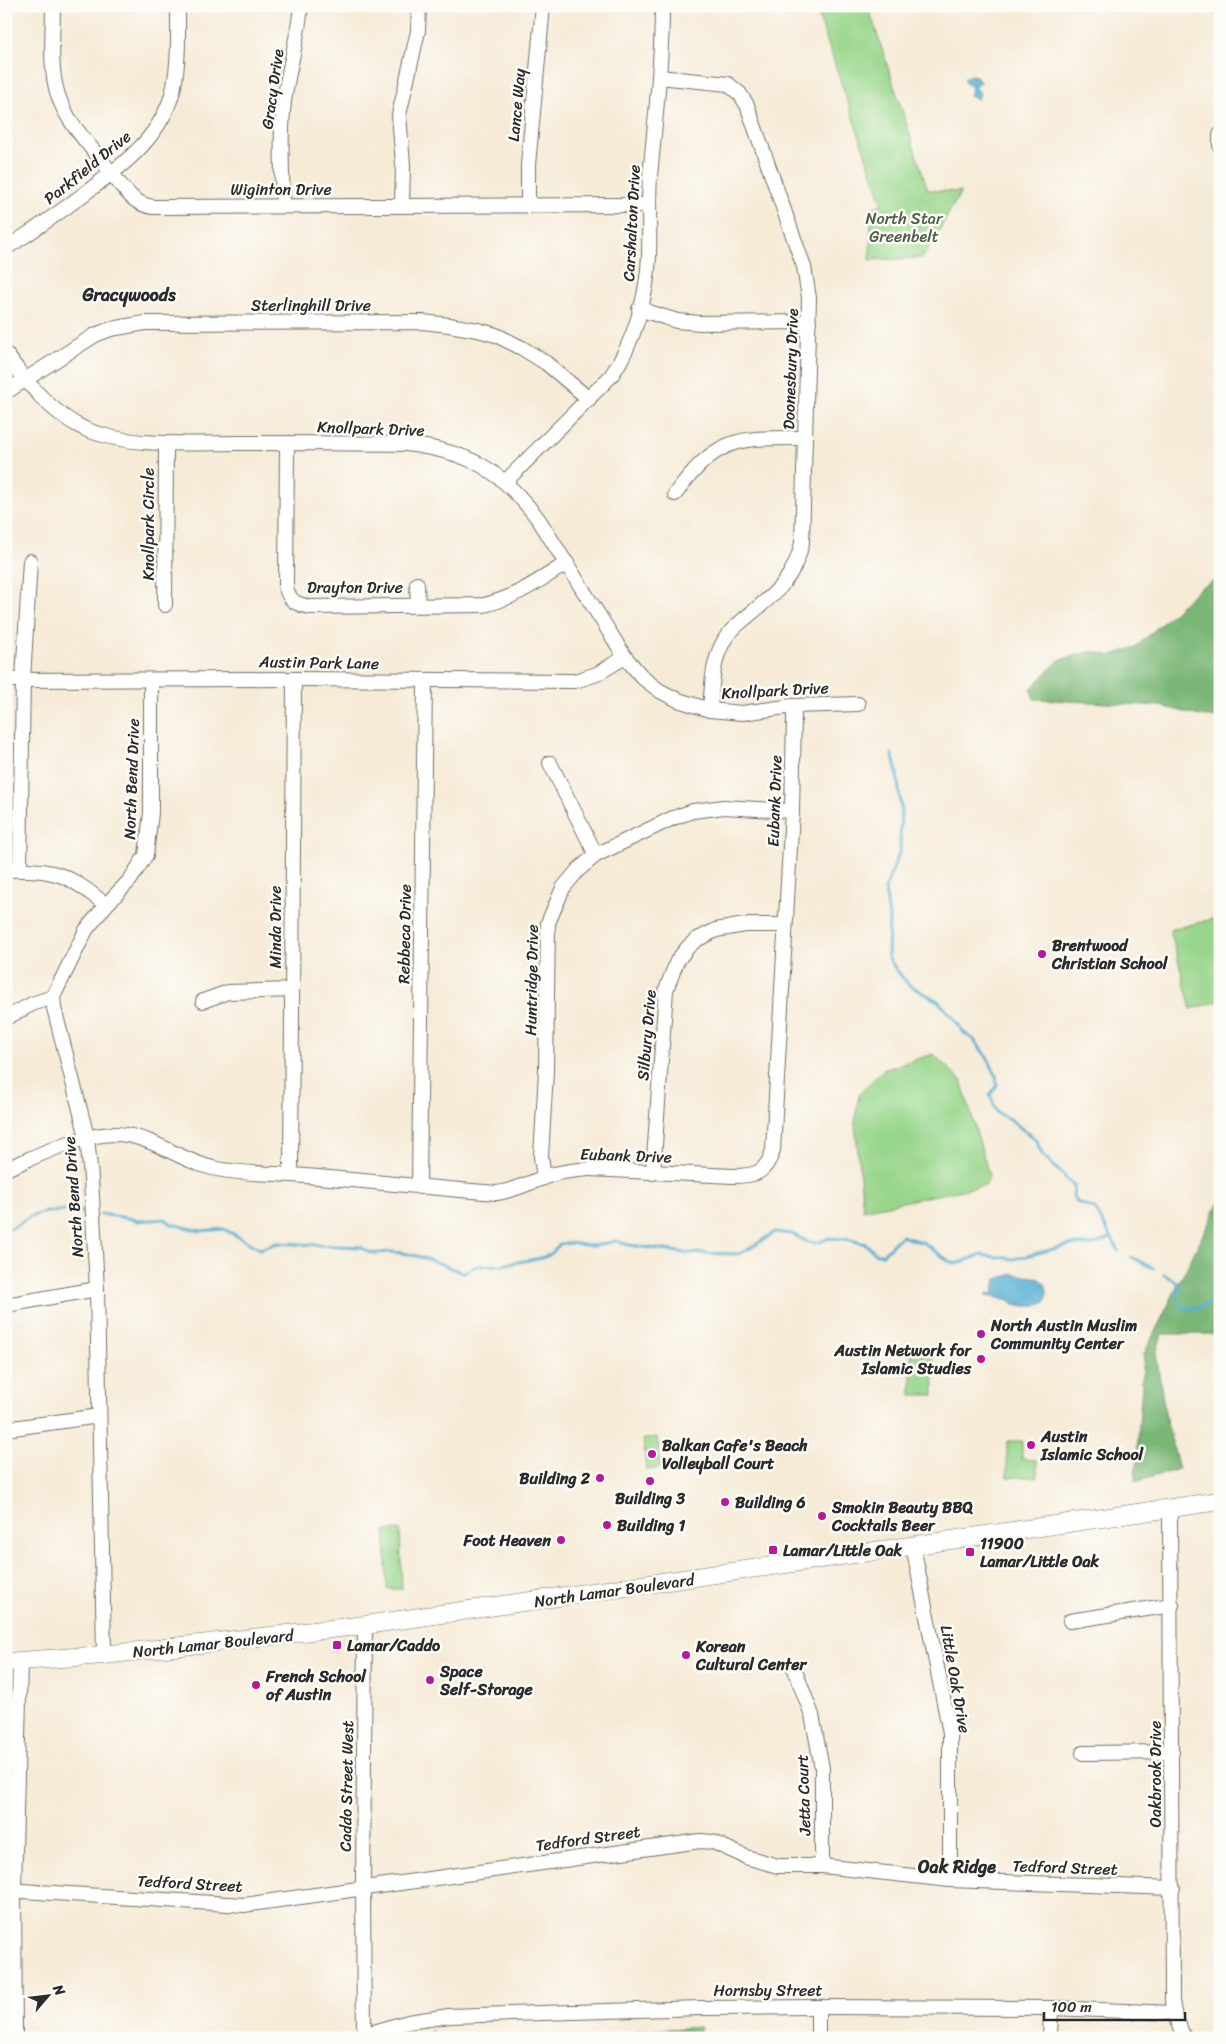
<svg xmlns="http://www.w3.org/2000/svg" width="1226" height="2044" font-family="Sriracha,sans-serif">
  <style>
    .green { fill: #98d68b; stroke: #62805b }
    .forest { fill: #7ab777; stroke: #527151 }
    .water { fill: #55afd3; stroke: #406d7f }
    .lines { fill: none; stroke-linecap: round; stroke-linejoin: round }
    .stream { stroke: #55afd3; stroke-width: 3 }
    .minor-casing { stroke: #726e67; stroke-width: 16 }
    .major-casing { stroke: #726e67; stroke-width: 19 }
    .minor { stroke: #fff; stroke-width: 14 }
    .major { stroke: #fff; stroke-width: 18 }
    .poi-dot { fill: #b5179e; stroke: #fdfcf7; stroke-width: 2 }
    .labels { text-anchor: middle; stroke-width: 5; stroke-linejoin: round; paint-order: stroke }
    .street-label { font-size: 16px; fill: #2b2b2b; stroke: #fdfcf7 }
    .park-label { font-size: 16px; fill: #4c5e48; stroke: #fdfcf7 }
    .poi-label { font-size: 16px; font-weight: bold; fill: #2b2b2b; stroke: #fdfcf7; text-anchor: start }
    .neighbourhood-label { font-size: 18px; font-weight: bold; fill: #2b2b2b; stroke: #fdfcf7 }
  </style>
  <rect width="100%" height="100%" fill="#fdfcf7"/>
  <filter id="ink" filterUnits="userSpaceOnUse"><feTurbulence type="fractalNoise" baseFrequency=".02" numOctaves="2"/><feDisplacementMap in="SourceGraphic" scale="10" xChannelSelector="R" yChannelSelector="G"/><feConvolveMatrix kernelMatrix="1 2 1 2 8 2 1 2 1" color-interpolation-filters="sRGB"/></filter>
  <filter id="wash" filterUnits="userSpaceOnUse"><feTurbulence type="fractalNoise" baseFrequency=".0096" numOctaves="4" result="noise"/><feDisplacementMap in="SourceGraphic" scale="20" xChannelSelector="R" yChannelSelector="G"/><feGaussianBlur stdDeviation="1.12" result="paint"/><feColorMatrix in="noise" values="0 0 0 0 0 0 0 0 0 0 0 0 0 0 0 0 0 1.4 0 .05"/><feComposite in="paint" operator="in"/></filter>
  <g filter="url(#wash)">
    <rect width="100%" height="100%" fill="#f6ebd7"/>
    <g class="green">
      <polygon points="815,6 868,6 928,190 961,192 923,258 870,260 871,209 882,203"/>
      <polygon points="1220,917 1220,1001 1191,1009 1170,930"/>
      <polygon points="933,1054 961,1080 989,1175 986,1185 863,1210 855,1123 859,1094 883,1070"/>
      <polygon points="933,1355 934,1395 911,1395 911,1355"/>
      <polygon points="657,1437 661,1468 646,1470 643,1439"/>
      <polygon points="1007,1441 1022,1441 1022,1459 1037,1460 1037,1477 1007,1477"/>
      <polygon points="400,1530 402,1589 387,1589 385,1531"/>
    </g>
    <g class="forest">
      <polygon points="1220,578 1220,718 1200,716 1161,706 1034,699 1030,689 1059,660 1093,651 1110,656 1136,647 1200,588"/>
      <polygon points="1220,1200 1220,1334 1162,1334 1156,1354 1166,1419 1179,1469 1135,1482 1144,1354"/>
      <polygon points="700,2027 700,2038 635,2038 635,2031"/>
    </g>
    <g class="water">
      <polygon points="970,75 976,76 980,81 976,88 980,93 978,99 969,96 972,87 964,82 965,78"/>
      <path d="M 1013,1274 C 1034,1278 1051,1274 1046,1301 C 1037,1309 1023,1306 1012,1304 L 1010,1300 L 986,1296 L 987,1293 L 993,1294 L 996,1279 Z"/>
    </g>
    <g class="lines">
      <g class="stream">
        <polyline points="892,754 897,772 901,808 900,851 885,889 889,917 888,957 897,971 909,985 938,1001 956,1021 963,1032 974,1040 987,1057 996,1075 997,1085 990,1095 997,1113 1011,1120 1036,1140 1042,1154 1074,1186 1073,1196 1077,1202 1095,1209 1119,1251"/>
        <path d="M 100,1214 L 128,1218 L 138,1221 L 165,1219 L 172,1224 L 200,1231 L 224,1229 L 260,1249 L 277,1243 L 361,1247 C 373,1257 377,1252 391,1252 C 413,1252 442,1264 463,1273 L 476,1266 L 501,1265 L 541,1258 L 549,1255 L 560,1244 L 569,1243 L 593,1246 L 616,1241 L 629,1245 L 687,1253 L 738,1254 L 749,1249 L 775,1232 L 792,1234 L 808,1242 L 817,1243 L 829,1238 L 846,1239 L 866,1244 L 876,1254 L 883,1254 L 901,1236 L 924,1243 L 949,1261 L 957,1264 L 980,1255 L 1014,1259 L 1070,1245 L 1093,1245 L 1112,1238"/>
        <path d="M 6,1230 C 16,1227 21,1222 30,1217 C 46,1210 68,1210 84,1212"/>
        <polyline points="1131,1257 1153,1268"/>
        <path d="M 1164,1275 L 1173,1279 L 1180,1286 C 1177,1296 1176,1301 1184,1308 C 1198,1310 1209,1305 1220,1296"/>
        <polyline points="431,2031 433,2038"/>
      </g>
    </g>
  </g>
  <g filter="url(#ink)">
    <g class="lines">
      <g class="minor-casing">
        <g id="minor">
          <path d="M 53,6 C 53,35 49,68 58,95 C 66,121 88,143 105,165 C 114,176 124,191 135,200 C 141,204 146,206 153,207 L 648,205"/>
          <path d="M 659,77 L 728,84 L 740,94 L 747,105 L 804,267 L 809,298 L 802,543 C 794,579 776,593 749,615 C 741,622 731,629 725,639 C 712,660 712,686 710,710"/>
          <polyline points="1220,135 1220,146"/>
          <path d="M 283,206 C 282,172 280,136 284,102 C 288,70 298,39 301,6"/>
          <polyline points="402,206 403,165 399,115 418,31 419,6"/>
          <polyline points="528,206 528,165 543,6"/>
          <path d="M 6,248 C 33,231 59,213 84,194 C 123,165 164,136 174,86 C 179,60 178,33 178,6"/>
          <polyline points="639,309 677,321 700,323 809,322"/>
          <path d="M 6,354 C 27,383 52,414 85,429 C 130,448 192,443 239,443 C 295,443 351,443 406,444 C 471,452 500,469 539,520 L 625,657 L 643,678 L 660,691 L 678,700 L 710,710 L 742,713 L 793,706 L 858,704"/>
          <polyline points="6,392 95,335 111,329 145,323 423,322 449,325 478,330 496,335 522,348 546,363 589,399"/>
          <path d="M 287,443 L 286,588 C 290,602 296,604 310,607 L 484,605 C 515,598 540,580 567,563"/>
          <path d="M 505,482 L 611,376 C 634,343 647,297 649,257 C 650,230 648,204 650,177 C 655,121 662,63 662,6"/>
          <path d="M 675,494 C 718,436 737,438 805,438"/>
          <polyline points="417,584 418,604"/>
          <polyline points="165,605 166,443"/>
          <polyline points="6,680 294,679 575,681 597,674 625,657"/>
          <polyline points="550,763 596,855"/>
          <path d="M 6,870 C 56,868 69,875 106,905"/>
          <polyline points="20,870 23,679 30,561"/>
          <polyline points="203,1001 228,992 292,990"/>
          <polyline points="6,1018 32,1004 53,997"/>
          <path d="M 6,1169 C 40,1155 77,1135 114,1134 C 152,1134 180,1162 217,1169 C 242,1174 267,1173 293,1175 C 361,1180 429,1188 497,1193 C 517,1190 535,1180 554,1174 C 565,1171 578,1170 590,1169 L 733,1176 C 756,1176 766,1173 773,1150 L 792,811 L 794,717 L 793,706"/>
          <polyline points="653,1173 666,990 677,961 688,947 696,940 716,930 745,925 785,925"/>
          <polyline points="291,1175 294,679"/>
          <polyline points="544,1178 541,1157 546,1072 548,923 563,888 578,870 596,855 673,818 693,811 724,807 792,811"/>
          <polyline points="419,1187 425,681"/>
          <polyline points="6,1305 97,1289"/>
          <polyline points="6,1429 99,1416"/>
          <polyline points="1170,1508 1172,2001 1174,2013 1184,2038"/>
          <polyline points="913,1546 950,1733 950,1880"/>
          <polyline points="1070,1621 1172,1605"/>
          <polyline points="104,1655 97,1289 91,1178 87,1137 54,1008 53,997 86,930 106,905 130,880 146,855 151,813 151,680"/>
          <polyline points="794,1668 812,1715 822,1768 822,1866"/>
          <polyline points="1083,1753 1172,1752"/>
          <polyline points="6,1890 244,1905 700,1841 713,1842 746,1857 778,1866 822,1866 950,1880 1173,1888"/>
          <polyline points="364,2035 408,2022 449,2016 701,2008 818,2007 1051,2008 1174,2013"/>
          <polyline points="15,2038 14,1889 20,1661"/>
          <polyline points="364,2038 363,1887 365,1625"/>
          <polyline points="818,2038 818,2007"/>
          <polyline points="1050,2038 1051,2008"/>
        </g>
      </g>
      <g class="major-casing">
        <polyline id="major" points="6,1662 104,1655 365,1625 1220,1501"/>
      </g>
      <use href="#minor" class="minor"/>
      <use href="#major" class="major"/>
    </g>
  </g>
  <g class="poi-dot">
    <circle cx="1042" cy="954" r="5"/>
    <circle cx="981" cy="1334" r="5"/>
    <circle cx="981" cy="1359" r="5"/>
    <circle cx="1031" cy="1445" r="5"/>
    <circle cx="652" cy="1454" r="5"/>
    <circle cx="600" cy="1478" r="5"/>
    <circle cx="650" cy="1481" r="5"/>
    <circle cx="725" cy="1502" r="5"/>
    <circle cx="822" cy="1516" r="5"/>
    <circle cx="607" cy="1525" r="5"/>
    <circle cx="561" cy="1540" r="5"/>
    <rect x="768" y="1545" width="10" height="10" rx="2.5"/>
    <rect x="965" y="1547" width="10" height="10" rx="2.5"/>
    <rect x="332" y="1640" width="10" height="10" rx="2.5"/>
    <circle cx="686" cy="1655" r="5"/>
    <circle cx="430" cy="1680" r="5"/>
    <circle cx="256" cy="1685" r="5"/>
  </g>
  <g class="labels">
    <g class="street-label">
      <text transform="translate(272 89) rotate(-82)" y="6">Gracy Drive</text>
      <text transform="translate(516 105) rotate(-85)" y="6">Lance Way</text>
      <text transform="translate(87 167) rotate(-39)" y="6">Parkfield Drive</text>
      <text x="281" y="195">Wiginton Drive</text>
      <text transform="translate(631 223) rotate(-87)" y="6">Carshalton Drive</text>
      <text x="311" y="311">Sterlinghill Drive</text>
      <text transform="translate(790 369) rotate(-88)" y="6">Doonesbury Drive</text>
      <text transform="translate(371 428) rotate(2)" y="6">Knollpark Drive</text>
      <text transform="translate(148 524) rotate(-90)" y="6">Knollpark Circle</text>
      <text x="355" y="593">Drayton Drive</text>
      <text transform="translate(319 662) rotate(1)" y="6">Austin Park Lane</text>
      <text transform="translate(775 690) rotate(-3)" y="6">Knollpark Drive</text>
      <text transform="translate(131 779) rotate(-88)" y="6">North Bend Drive</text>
      <text transform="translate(774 801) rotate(-88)" y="6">Eubank Drive</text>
      <text transform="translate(275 927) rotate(-90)" y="6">Minda Drive</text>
      <text transform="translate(404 934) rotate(-89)" y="6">Rebbeca Drive</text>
      <text transform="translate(531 980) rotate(-89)" y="6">Huntridge Drive</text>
      <text transform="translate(646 1035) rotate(-85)" y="6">Silbury Drive</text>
      <text transform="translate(626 1155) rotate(2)" y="6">Eubank Drive</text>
      <text transform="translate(73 1197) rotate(-94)" y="6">North Bend Drive</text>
      <text transform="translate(614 1590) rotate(-8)" y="6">North Lamar Boulevard</text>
      <text transform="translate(213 1643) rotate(-6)" y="6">North Lamar Boulevard</text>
      <text transform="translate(956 1679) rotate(80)" y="6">Little Oak Drive</text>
      <text transform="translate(1155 1774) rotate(-90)" y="6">Oakbrook Drive</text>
      <text transform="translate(346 1786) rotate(-89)" y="6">Caddo Street West</text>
      <text transform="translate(803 1795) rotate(-92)" y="6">Jetta Court</text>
      <text transform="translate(588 1838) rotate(-8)" y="6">Tedford Street</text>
      <text transform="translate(1065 1867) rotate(2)" y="6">Tedford Street</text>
      <text transform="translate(190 1883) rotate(3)" y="6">Tedford Street</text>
      <text x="768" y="1996">Hornsby Street</text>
    </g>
    <g class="park-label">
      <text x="904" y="224">North Star<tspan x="904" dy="18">Greenbelt</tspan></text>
    </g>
    <g class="poi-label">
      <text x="1052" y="951">Brentwood<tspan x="1052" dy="18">Christian School</tspan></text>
      <text x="991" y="1331">North Austin Muslim<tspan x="991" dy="18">Community Center</tspan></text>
      <text x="971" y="1356" text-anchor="end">Austin Network for<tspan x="971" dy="18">Islamic Studies</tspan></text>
      <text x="1041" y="1442">Austin<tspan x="1041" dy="18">Islamic School</tspan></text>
      <text x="662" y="1451">Balkan Cafe's Beach<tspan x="662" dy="18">Volleyball Court</tspan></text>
      <text x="590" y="1484" text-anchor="end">Building 2</text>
      <text x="650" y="1504" text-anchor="middle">Building 3</text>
      <text x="735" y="1508">Building 6</text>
      <text x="832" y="1513">Smokin Beauty BBQ<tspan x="832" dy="18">Cocktails Beer</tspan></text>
      <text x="617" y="1531">Building 1</text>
      <text x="551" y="1546" text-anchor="end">Foot Heaven</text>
      <text x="980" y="1549">11900<tspan x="980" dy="18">Lamar/Little Oak</tspan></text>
      <text x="783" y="1556">Lamar/Little Oak</text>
      <text x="347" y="1651">Lamar/Caddo</text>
      <text x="696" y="1652">Korean<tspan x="696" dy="18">Cultural Center</tspan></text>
      <text x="440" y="1677">Space<tspan x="440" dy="18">Self-Storage</tspan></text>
      <text x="266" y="1682">French School<tspan x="266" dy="18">of Austin</tspan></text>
    </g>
    <g class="neighbourhood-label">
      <text x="129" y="301">Gracywoods</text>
      <text x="957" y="1873">Oak Ridge</text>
    </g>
  </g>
  <rect width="1226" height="2044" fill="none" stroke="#fdfcf7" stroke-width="25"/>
  <g transform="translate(48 1996) rotate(62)" stroke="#fdfcf7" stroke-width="4" paint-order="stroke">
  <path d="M0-4L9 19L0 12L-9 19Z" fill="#2b2b2b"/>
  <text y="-8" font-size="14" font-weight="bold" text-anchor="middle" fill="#2b2b2b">N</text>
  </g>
  <path d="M1044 2012v8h141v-8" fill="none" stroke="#2b2b2b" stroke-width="2.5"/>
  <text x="1051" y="2012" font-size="15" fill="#2b2b2b" stroke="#fdfcf7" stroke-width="4" paint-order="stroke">100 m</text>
</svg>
